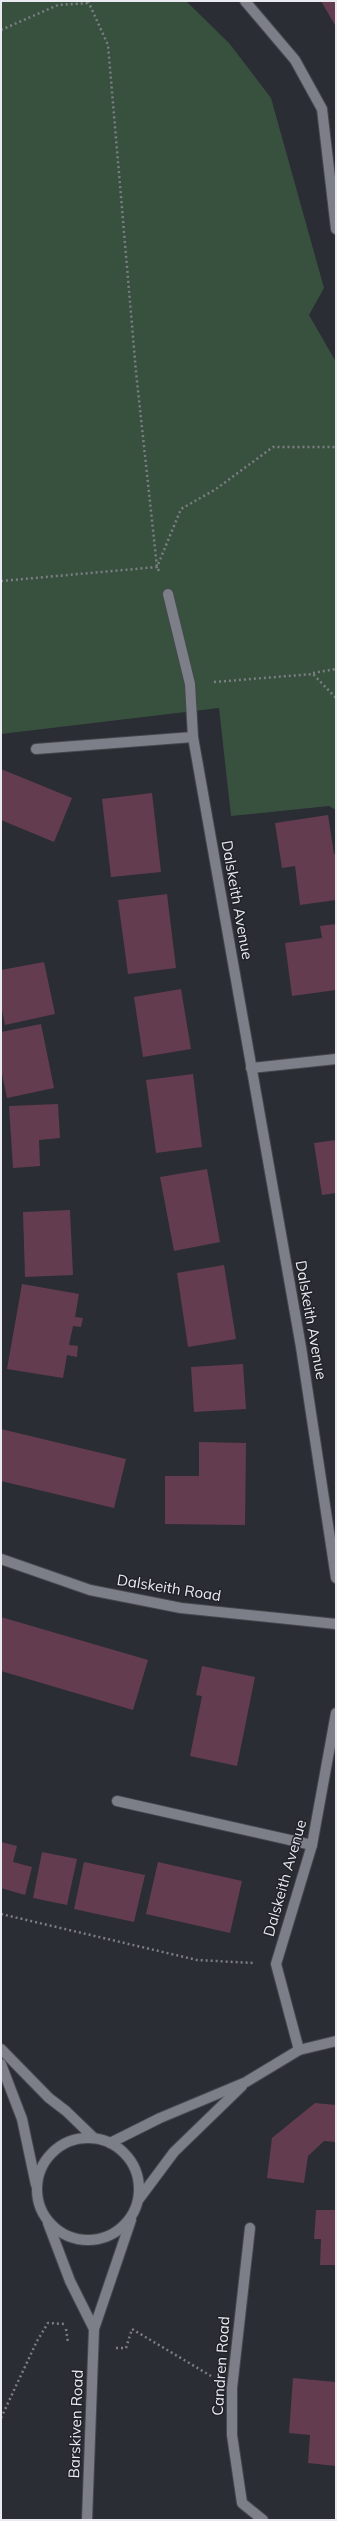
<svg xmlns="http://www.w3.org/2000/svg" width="337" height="2521" font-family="Mulish,sans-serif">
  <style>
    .green { fill: #38513e }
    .building { fill: #633c50 }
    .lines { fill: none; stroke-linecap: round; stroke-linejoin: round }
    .minor-casing { stroke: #47484f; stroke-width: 12 }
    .path { stroke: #7c7e84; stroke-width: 2.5; stroke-dasharray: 2 3; stroke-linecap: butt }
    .minor { stroke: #7c7f87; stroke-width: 10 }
    .labels { text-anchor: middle; stroke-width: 3; stroke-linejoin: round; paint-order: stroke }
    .street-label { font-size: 15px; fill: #eaebf0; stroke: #21232a }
  </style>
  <rect width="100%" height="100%" fill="#2b2d34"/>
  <polygon class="green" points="1,1 186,1 229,43 271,98 324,288 309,315 336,362 336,810 329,806 231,816 219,708 1,734"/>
  <g class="building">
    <polygon points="321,1 336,1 336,27"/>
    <polygon points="1,769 72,798 54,842 1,820"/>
    <polygon points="152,793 161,872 111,877 102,799"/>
    <polygon points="328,815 334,854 336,854 336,900 300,905 295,866 282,868 275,823"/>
    <polygon points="167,894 176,968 128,974 118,900"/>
    <polygon points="336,924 336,990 292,996 285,943 322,938 320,926"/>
    <polygon points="44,962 55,1014 5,1025 1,1005 1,970"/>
    <polygon points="181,989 191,1049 143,1057 134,997"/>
    <polygon points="41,1024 54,1088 7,1098 1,1069 1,1032"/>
    <polygon points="193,1074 202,1147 156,1153 146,1080"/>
    <polygon points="58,1104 60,1138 39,1140 40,1166 13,1168 9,1106"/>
    <polygon points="336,1140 336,1193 322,1195 314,1143"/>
    <polygon points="207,1169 220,1242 174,1251 160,1177"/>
    <polygon points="70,1210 73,1275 25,1277 23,1212"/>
    <polygon points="224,1265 236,1339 188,1347 177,1273"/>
    <polygon points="22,1284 79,1294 75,1317 83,1318 81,1327 73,1326 69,1345 78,1346 77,1357 67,1355 63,1378 7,1369"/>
    <polygon points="243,1364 246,1409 194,1412 191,1367"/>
    <polygon points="1,1429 126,1459 114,1508 1,1481"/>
    <polygon points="199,1442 246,1443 245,1525 165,1524 165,1476 199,1476"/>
    <polygon points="1,1617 148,1660 133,1710 1,1671"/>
    <polygon points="202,1666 255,1677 237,1766 190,1756 202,1696 196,1695"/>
    <polygon points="1,1842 17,1846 13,1862 32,1867 25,1895 1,1888"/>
    <polygon points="42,1852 77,1859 67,1905 33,1898"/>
    <polygon points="84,1862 145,1875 134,1922 74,1909"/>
    <polygon points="158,1862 242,1881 230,1933 146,1914"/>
    <polygon points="315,2103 336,2105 336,2142 324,2141 308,2156 304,2183 267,2178 272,2138"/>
    <polygon points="316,2210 336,2210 336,2265 320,2265 321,2239 314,2239"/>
    <polygon points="293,2378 336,2382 336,2466 308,2463 310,2435 289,2433"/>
  </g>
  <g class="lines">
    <g class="minor-casing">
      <g id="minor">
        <polyline points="245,1 295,60 322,109 336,229"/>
        <polyline points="168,594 190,684 193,737 301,1347 336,1578"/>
        <polyline points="36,749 193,737"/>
        <polyline points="251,1068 336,1059"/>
        <polyline points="1,1559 90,1590 181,1608 336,1624"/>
        <polyline points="117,1801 312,1845"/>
        <polyline points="1,2049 49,2098 66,2111 94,2138"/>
        <polyline points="299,2050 276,1964 312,1845 336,1713"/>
        <polyline points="1,2064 22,2119 36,2185"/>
        <circle cx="88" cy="2189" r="51"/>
        <polyline points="110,2143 160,2118 246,2082 299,2050 336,2041"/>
        <polyline points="139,2199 174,2152 242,2086"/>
        <polyline points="48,2223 70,2281 94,2329"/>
        <polyline points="250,2228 232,2388 232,2435 242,2503 263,2520"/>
        <polyline points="87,2520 94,2329 131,2220"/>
      </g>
    </g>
    <g class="path">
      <polyline points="88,1 108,45 136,372 157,567 160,573"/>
      <polyline points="1,30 58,5 89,3"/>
      <polyline points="1,581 157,567 181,509 216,489 273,447 336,447"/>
      <polyline points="313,673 336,669"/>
      <polyline points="214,682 313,674 336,698"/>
      <polyline points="1,1914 197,1960 253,1963"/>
      <polyline points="66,2329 68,2343"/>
      <polyline points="116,2348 126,2348 132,2329 211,2376"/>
      <polyline points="1,2418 37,2341 48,2323 65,2324"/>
    </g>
    <use href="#minor" class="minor"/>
  </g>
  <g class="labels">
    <g class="street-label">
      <text transform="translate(237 900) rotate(80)" y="5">Dalskeith Avenue</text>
      <text transform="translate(311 1320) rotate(80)" y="5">Dalskeith Avenue</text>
      <text transform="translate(169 1588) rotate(9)" y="5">Dalskeith Road</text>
      <text transform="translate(285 1878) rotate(-74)" y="5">Dalskeith Avenue</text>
      <text transform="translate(221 2366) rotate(-86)" y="5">Candren Road</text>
      <text transform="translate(76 2424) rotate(-88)" y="5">Barskiven Road</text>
    </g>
  </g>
  <rect width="337" height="2521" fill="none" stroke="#eaebf0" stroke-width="4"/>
</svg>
